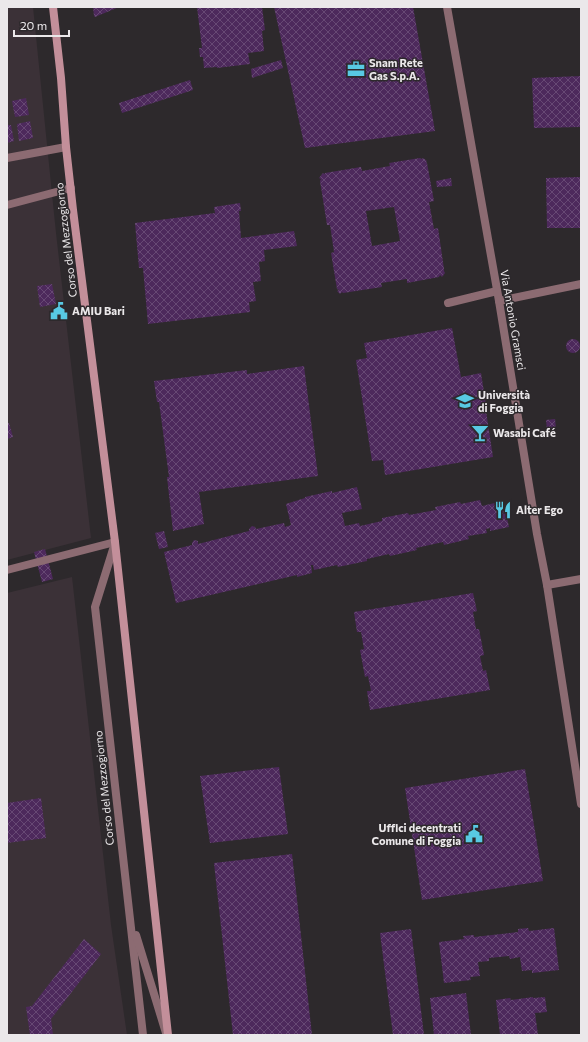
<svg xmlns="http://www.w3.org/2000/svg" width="588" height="1042" font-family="Commissioner,sans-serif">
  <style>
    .built { fill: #3b3137 }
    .building { fill: url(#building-cross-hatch); fill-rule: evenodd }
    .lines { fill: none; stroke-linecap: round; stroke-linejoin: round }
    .service { stroke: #8c6b72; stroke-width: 8 }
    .minor { stroke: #8c6b72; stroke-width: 8 }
    .secondary { stroke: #c38f9a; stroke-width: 8 }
    .labels { text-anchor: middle; stroke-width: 3; stroke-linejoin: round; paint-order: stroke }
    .poi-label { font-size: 11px; font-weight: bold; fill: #ebe8ea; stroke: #2d292c; text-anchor: start }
    .street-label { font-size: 11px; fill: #ebe8ea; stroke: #2d292c }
  </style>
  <defs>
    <pattern id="building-cross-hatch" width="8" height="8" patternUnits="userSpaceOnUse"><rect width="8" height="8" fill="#4d295c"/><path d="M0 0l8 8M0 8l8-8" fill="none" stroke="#674874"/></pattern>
  </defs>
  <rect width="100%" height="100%" fill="#2d292c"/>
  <g class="built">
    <polygon points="7,7 33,7 56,233 91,538 7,560"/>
    <polygon points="72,577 111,925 127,1035 7,1035 7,593"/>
  </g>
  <g class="building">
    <polygon points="93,7 119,7 95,17 94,16"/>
    <polygon points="197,7 262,7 265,30 262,31 264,51 248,53 250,64 217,68 217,67 204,68 203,57 200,57 199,48 202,48"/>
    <polygon points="274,7 413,7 435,131 305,148"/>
    <polygon points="281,60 283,68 252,78 251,69"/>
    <polygon points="581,76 581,127 534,128 532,78"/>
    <polygon points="190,80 193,90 122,113 119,103"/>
    <polygon points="26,98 29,115 15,117 12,101"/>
    <polygon points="30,121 33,138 19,141 17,124"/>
    <polygon points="7,125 11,125 14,141 7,143"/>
    <path d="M 420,158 L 422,159 L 423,158 L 427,161 L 426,162 L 427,163 L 434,201 L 429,202 L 434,229 L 438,228 L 444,269 L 444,271 L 445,273 L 442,277 L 440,275 L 439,277 L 407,283 L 407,279 L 381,283 L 382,287 L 343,293 L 342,292 L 340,294 L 337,291 L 339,290 L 337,289 L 331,253 L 334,252 L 330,225 L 327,225 L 320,181 L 321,179 L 319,178 L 323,173 L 325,174 L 325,173 L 361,167 L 362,171 L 390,166 L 389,163 ZM 394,207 L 400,241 L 372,246 L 366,211 Z"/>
    <polygon points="581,177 581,228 547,228 546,178"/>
    <polygon points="451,178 452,186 437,187 436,181"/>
    <polygon points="240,203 241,211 239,211 241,238 294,231 297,246 264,250 265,261 259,262 261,281 253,282 256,301 249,302 250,312 148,324 143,268 139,268 135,223 215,213 214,207"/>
    <polygon points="52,284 56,304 40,307 37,286"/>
    <polygon points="452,328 461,377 481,373 487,411 486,411 493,457 385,475 383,460 372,461 356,360 367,358 364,343"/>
    <circle cx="573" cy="346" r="7"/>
    <polygon points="304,366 318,476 199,492 204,524 173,531 167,477 169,477 159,402 157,402 154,381 247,370 247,374"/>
    <polygon points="555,419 556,428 547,430 546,420"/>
    <polygon points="7,423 9,423 13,437 7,439"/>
    <polygon points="357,487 362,509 342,513 345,526 359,523 360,526 382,521 382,518 408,513 409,515 436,510 435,507 460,502 461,504 480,500 482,506 503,501 509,527 490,531 490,528 486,529 487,533 468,536 469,539 444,545 443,542 416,548 417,550 390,556 389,554 367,559 367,561 338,567 337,565 314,570 313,565 311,565 312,573 297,577 297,575 176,603 164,552 192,545 192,543 194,540 198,541 198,544 249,531 249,529 252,526 255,527 256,529 284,523 285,527 291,525 286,504 305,498 305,497 332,491 332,493"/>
    <polygon points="164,531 168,547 159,549 155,533"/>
    <polygon points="45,549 53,579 42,582 34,552"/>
    <polygon points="473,593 477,611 473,612 476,629 479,629 484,655 480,656 483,671 486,670 490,690 370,710 367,691 371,691 368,676 365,677 360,650 364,649 361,632 357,632 354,612"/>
    <polygon points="279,767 288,834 210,843 200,776"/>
    <polygon points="525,769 543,881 422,900 405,788"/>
    <polygon points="41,798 46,838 7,843 7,803"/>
    <polygon points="292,854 312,1035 233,1035 214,863"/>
    <polygon points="528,928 529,931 554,928 559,970 532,973 532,970 522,971 520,957 510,959 509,956 489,958 489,961 478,962 480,976 470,977 471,980 444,983 439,942 464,939 463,936 474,935 474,937 518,932 518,929"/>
    <polygon points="411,929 424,1035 393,1035 380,933"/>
    <polygon points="84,939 101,954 51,1019 53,1035 30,1035 26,1007 32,1006"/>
    <polygon points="466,993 471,1035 434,1035 430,998"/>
    <polygon points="533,997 533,998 545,997 547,1012 535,1013 538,1035 500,1035 496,1000 510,998 511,1000"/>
  </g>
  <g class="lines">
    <g class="service">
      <polyline points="7,205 71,188"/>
      <polyline points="448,303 497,291"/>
    </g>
    <g class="minor">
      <polyline points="447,7 499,301 537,534 547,585 581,804"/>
      <polyline points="7,158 66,147"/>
      <polyline points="499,301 581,284"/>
      <polyline points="115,543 95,607 143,1035"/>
      <polyline points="7,570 115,542"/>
      <polyline points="547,585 581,579"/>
      <polyline points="136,935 166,1033"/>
    </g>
    <polyline class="secondary" points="53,7 61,78 66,147 73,210 115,542 168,1035"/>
  </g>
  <defs>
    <g id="office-bare" transform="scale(1.38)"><path d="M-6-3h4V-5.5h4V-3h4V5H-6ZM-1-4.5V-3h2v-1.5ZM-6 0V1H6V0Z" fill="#58c9e3" stroke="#2d292c" stroke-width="2.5" paint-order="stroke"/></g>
    <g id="civic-bare" transform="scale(1.38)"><path d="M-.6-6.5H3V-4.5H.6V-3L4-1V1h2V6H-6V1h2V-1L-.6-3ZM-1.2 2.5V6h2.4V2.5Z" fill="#58c9e3" stroke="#2d292c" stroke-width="2.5" paint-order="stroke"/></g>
    <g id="university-bare" transform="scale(1.38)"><path d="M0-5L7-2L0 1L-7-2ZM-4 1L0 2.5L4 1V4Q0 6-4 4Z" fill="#58c9e3" stroke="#2d292c" stroke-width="2.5" paint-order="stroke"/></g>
    <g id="bar-bare" transform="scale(1.38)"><path d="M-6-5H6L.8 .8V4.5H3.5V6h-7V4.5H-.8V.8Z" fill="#58c9e3" stroke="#2d292c" stroke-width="2.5" paint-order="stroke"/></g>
    <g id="restaurant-bare" transform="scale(1.38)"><path d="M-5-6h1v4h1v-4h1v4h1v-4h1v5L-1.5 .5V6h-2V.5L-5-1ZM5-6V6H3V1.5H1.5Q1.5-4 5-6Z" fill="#58c9e3" stroke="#2d292c" stroke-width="2.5" paint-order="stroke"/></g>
  </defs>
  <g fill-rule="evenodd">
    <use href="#office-bare" x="356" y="69"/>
    <use href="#civic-bare" x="59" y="311"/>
    <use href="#university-bare" x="465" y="401"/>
    <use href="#bar-bare" x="480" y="433"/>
    <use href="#restaurant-bare" x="503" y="510"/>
    <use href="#civic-bare" x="474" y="834"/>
  </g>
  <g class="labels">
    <g class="poi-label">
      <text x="369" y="67">Snam Rete<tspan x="369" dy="13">Gas S.p.A.</tspan></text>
      <text x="72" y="315">AMIU Bari</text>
      <text x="478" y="399">Università<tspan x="478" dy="13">di Foggia</tspan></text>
      <text x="493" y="437">Wasabi Café</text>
      <text x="516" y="514">Alter Ego</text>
      <text x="461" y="832" text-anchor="end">Uffici decentrati<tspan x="461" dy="13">Comune di Foggia</tspan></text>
    </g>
    <g class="street-label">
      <text transform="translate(66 240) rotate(-97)" y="4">Corso del Mezzogiorno</text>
      <text transform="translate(513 320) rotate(80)" y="4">Via Antonio Gramsci</text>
      <text transform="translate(104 788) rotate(-96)" y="4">Corso del Mezzogiorno</text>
    </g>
  </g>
  <rect width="588" height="1042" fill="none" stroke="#ebe8ea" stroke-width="16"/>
  <path d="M14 30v6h55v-6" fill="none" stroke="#ebe8ea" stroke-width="2"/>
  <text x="20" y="30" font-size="12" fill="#ebe8ea" stroke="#2d292c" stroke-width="3" paint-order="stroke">20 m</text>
</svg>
